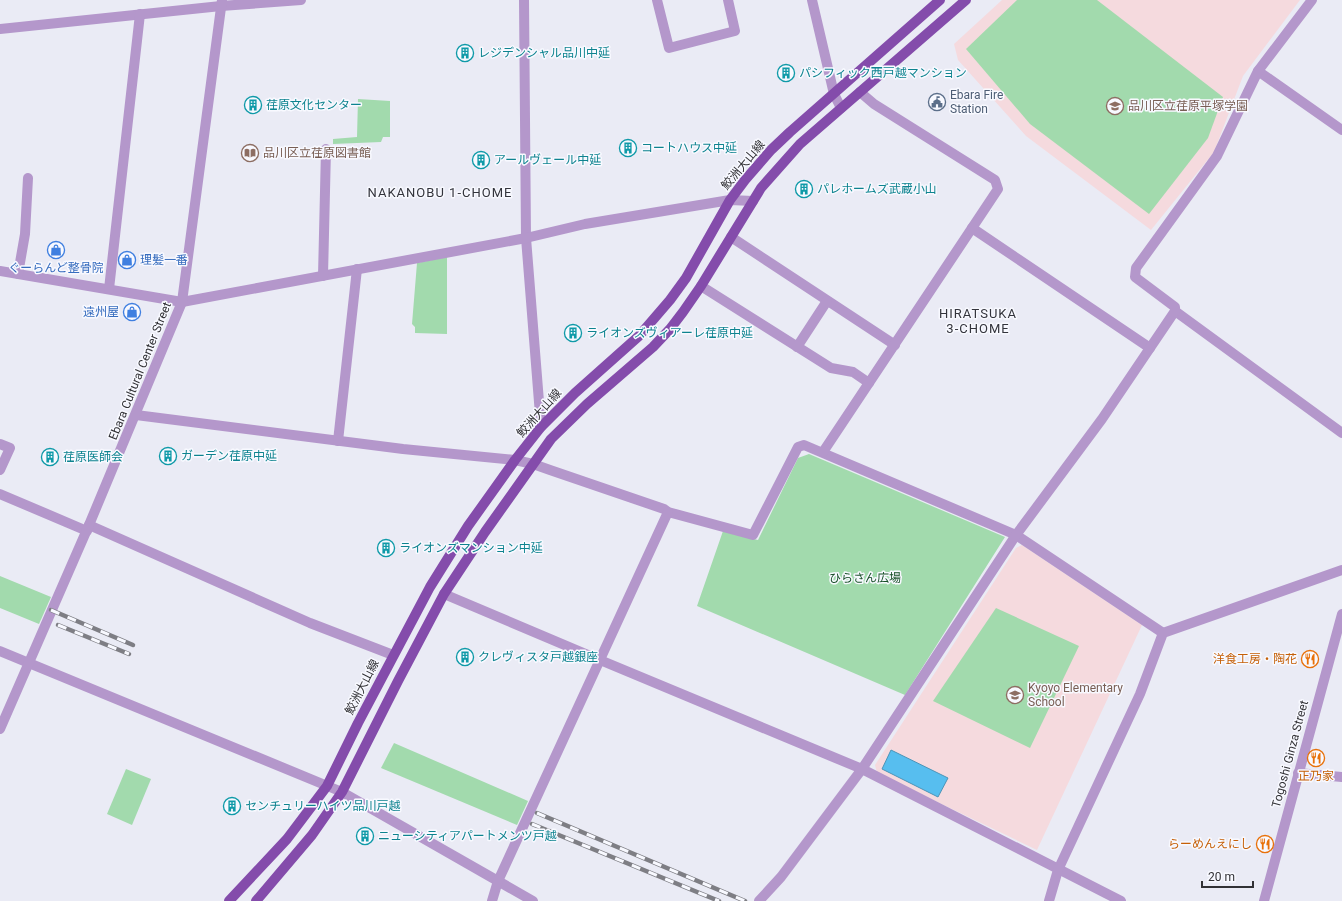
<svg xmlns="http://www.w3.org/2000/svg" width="1342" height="901" font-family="Roboto,'Noto Sans JP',sans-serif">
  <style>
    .education { fill: #f5dade }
    .green { fill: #a2daad }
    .water { fill: #57beef; stroke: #4c94b7 }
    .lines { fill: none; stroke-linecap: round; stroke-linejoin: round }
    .minor { stroke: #b497cb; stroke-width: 10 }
    .major { stroke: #844cab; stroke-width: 10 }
    .rail-casing { stroke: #7e7e84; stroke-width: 4.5 }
    .rail { stroke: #f8f9ff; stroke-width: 3; stroke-dasharray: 9; stroke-linecap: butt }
    .labels { text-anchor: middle; stroke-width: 3; stroke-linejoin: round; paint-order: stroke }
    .culture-label { font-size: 12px; fill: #0d838f; stroke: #f8f9ff; text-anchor: start }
    .service-label { font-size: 12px; fill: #4e5e75; stroke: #f8f9ff; text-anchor: start }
    .education-label { font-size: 12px; fill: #785e54; stroke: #f8f9ff; text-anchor: start }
    .street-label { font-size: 12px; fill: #313135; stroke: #f8f9ff }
    .shop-label { font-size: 12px; fill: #366cbe; stroke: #f8f9ff; text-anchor: start }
    .park-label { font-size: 12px; fill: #164f27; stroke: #f8f9ff }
    .food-label { font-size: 12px; fill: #c56008; stroke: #f8f9ff; text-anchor: end }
    .neighbourhood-label { font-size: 13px; letter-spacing: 1px; fill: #33343c; stroke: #f8f9ff }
  </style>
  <rect width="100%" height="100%" fill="#eaebf5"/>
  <g class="education">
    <polygon points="1002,0 1300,0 1243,76 1214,152 1151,230 1026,136 958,60 954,44"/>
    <polygon points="1022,545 1142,625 1037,850 877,773 875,765 1016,548"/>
  </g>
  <g class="green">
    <polygon points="1017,0 1097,0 1223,97 1208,138 1149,214 1030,124 966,49"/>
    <polygon points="358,99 390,101 390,137 383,137 381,142 333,144 333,139 357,137"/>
    <polygon points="447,257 447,334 415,333 415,327 412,324 417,263"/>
    <polygon points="809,454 1005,537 905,695 697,606 723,531 758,540 798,458"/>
    <polygon points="0,576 51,597 39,624 0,608"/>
    <polygon points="996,608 1079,646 1030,748 933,701"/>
    <polygon points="394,743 528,801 517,825 381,768"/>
    <polygon points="126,769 151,779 132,825 107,814"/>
  </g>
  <polygon class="water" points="891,750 948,778 938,797 882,769"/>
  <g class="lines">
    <g class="minor">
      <polyline points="524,0 526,238 541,427"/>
      <polyline points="657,0 669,48 735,31 728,0"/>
      <polyline points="812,0 834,94 841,108"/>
      <polyline points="0,29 221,6 301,0"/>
      <polyline points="1258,71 1342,130"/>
      <polyline points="972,228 1150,348"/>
      <polyline points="731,237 895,345"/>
      <polyline points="0,271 182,302 526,238 585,224 730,200 753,201"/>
      <polyline points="18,274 25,234 28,178"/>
      <polyline points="323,276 326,149"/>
      <polyline points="701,286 831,368 853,372 869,383"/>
      <polyline points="109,289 140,14"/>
      <polyline points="1175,311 1342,433"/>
      <polyline points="797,347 827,301"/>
      <polyline points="136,415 403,449 515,460 533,464 550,470 664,509 668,512 753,535 798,447 804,445 1016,535 1163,633"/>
      <polyline points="338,441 357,269"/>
      <polyline points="0,444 10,448 0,470"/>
      <polyline points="823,452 998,189 995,180 874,104 860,92"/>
      <polyline points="0,494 87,531"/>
      <polyline points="89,525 310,623 393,655"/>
      <polyline points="444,594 600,660 862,769 1121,901"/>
      <polyline points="0,651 342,792 533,901"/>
      <polyline points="0,729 89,525 182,302 222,0"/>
      <polyline points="1298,773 1342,777"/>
      <polyline points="492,901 498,881 668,512"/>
      <polyline points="759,901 781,877 862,769 1016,535 1102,419 1175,311 1175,307 1135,277 1136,268 1217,156 1258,71 1312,0"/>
      <polyline points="1049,901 1058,870 1140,694 1163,633 1342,570"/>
      <polyline points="1264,901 1342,614"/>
    </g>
    <g class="major">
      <polyline points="229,901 287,839 327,786 358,723 430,587 468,526 515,460 541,427 575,393 639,336 670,300 686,278 730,200 745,180 771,150 790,132 940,0"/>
      <polyline points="256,901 312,835 342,792 398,681 444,594 485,532 551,439 587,404 653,347 670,329 683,312 701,286 761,188 800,144 966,0"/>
    </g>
    <g class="rail-casing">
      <g id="rail">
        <polyline points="51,610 133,645"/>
        <polyline points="58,625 129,654"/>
        <polyline points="537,813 745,901"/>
        <polyline points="532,824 719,901"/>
      </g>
    </g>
    <use href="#rail" class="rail"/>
  </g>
  <defs>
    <g id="building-ring" transform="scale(0.9)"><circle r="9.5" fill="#f8f9ff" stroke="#0f9aa8" stroke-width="1.5"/><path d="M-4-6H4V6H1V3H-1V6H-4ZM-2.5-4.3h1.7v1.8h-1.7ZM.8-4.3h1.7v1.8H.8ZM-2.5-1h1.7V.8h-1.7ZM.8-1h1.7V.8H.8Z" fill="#0f9aa8"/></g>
    <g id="civic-ring" transform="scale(0.9)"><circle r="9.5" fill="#f8f9ff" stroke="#5c6f8a" stroke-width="1.5"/><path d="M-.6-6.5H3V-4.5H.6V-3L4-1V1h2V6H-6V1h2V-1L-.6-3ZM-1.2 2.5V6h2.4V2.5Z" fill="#5c6f8a"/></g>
    <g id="school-ring" transform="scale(0.9)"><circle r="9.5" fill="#f8f9ff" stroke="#8d6e63" stroke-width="1.5"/><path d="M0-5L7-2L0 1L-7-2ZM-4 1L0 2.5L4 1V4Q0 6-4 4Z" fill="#8d6e63"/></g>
    <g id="library-ring" transform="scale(0.9)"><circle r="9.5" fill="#f8f9ff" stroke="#8d6e63" stroke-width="1.5"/><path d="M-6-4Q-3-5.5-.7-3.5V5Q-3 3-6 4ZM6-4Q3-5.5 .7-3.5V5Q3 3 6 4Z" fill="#8d6e63"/></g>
    <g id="shop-ring" transform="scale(0.9)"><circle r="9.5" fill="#f8f9ff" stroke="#3f7fe0" stroke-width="1.5"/><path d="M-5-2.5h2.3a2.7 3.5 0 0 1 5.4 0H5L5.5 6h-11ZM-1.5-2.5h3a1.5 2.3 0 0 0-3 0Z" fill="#3f7fe0"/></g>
    <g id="restaurant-ring" transform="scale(0.9)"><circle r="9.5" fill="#f8f9ff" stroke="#e8710a" stroke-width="1.5"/><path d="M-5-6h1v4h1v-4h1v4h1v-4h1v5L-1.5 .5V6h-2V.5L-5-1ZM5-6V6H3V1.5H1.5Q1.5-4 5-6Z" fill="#e8710a"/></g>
  </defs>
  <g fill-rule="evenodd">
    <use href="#building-ring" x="465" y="53"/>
    <use href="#building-ring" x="786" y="73"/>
    <use href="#civic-ring" x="937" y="102"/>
    <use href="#building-ring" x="253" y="105"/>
    <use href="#school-ring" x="1115" y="106"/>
    <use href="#building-ring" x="628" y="148"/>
    <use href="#library-ring" x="250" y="153"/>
    <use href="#building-ring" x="481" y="160"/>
    <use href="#building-ring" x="804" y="189"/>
    <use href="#shop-ring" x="56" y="250"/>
    <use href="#shop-ring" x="127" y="260"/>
    <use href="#shop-ring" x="132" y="312"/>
    <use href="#building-ring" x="573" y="333"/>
    <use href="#building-ring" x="168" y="456"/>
    <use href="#building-ring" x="50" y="457"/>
    <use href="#building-ring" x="386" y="548"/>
    <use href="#building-ring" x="465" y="657"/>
    <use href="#restaurant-ring" x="1310" y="659"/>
    <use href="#school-ring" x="1015" y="695"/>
    <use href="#restaurant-ring" x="1316" y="758"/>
    <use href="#building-ring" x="232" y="806"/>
    <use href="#building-ring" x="365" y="836"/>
    <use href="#restaurant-ring" x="1265" y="844"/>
  </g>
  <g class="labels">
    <g class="culture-label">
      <text x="478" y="57">レジデンシャル品川中延</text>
      <text x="799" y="77">パシフィック西戸越マンション</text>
      <text x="266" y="109">荏原文化センター</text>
      <text x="641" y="152">コートハウス中延</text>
      <text x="494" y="164">アールヴェール中延</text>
      <text x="817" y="193">パレホームズ武蔵小山</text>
      <text x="586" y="337">ライオンズヴィアーレ荏原中延</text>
      <text x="181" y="460">ガーデン荏原中延</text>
      <text x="63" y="461">荏原医師会</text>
      <text x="399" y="552">ライオンズマンション中延</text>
      <text x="478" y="661">クレヴィスタ戸越銀座</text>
      <text x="245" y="810">センチュリーハイツ品川戸越</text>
      <text x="378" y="840">ニューシティアパートメンツ戸越</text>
    </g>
    <g class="service-label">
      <text x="950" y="99">Ebara Fire<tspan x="950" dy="14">Station</tspan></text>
    </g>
    <g class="education-label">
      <text x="1128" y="110">品川区立荏原平塚学園</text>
      <text x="263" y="157">品川区立荏原図書館</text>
      <text x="1028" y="692">Kyoyo Elementary<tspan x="1028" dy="14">School</tspan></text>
    </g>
    <g class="street-label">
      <text transform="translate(743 165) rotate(-50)" y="4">鮫洲大山線</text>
      <text transform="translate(140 371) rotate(-68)" y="4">Ebara Cultural Center Street</text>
      <text transform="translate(539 413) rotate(-48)" y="4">鮫洲大山線</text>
      <text transform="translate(362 687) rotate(-63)" y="4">鮫洲大山線</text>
      <text transform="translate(1290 754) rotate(-75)" y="4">Togoshi Ginza Street</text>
    </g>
    <g class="shop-label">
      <text x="140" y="264">理髪一番</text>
      <text x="56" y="272" text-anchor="middle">ぐーらんど整骨院</text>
      <text x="119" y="316" text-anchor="end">遠州屋</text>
    </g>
    <g class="park-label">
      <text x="865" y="582">ひらさん広場</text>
    </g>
    <g class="food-label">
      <text x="1297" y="663">洋食工房・陶花</text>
      <text x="1316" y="780" text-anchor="middle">正乃家</text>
      <text x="1252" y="848">らーめんえにし</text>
    </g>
    <g class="neighbourhood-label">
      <text x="440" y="197">NAKANOBU 1-CHOME</text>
      <text x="978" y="318">HIRATSUKA<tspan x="978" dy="15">3-CHOME</tspan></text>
    </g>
  </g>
  <path d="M1202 881v6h51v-6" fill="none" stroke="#313135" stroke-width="2"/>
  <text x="1208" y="881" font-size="12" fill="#313135" stroke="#f8f9ff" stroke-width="3" paint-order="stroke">20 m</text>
</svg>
